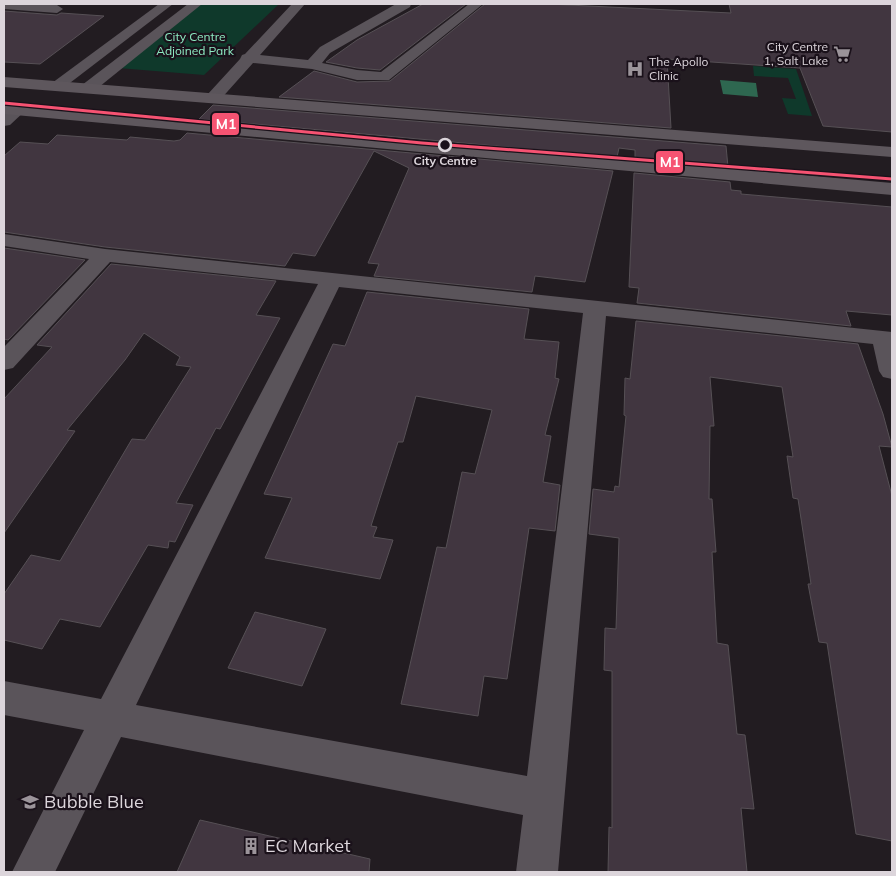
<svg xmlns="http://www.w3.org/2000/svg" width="896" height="876" font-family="Mulish,sans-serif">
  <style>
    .green { fill: #0f392b }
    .water { fill: #2e6750 }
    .building { fill: #413640; stroke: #565055 }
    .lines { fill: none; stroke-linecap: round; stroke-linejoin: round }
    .minor { fill: #5a545a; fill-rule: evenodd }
    .secondary { fill: #5e575d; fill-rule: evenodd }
    .metro-1-casing { stroke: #1a111a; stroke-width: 5.5 }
    .metro-1 { stroke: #f65372; stroke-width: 3 }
    .stop-dot { fill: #1a111a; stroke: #dcd5db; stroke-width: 2.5 }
    .labels { text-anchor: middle; stroke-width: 4.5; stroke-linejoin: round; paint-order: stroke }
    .far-park-label { font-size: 12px; fill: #8deac2; stroke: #1a111a }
    .far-poi-label { font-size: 12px; fill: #dcd5db; stroke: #1a111a; text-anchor: end }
    .far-stop-label { font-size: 12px; font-weight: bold; fill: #dcd5db; stroke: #1a111a }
    .near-poi-label { font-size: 18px; fill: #dcd5db; stroke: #1a111a; text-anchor: start }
    .line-badge { stroke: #1a111a; stroke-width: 2 }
    .badge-label { font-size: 14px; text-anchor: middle; font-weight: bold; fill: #fff }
  </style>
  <rect width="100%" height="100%" fill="#221c21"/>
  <g class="green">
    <polygon points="200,4 279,4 204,75 118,68"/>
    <polygon points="753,66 796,69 812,116 788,114 782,98 796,99 788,78 754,76"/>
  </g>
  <polygon class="water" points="720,80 756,83 758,97 723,94"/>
  <g class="building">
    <polygon points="423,4 466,4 380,70 357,68 326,62 357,40"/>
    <polygon points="485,4 548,4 731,13 729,4 892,4 892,132 823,126 800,68 667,59 671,128 279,97 314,71 357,82 390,81"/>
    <polygon points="4,11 57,15 61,13 104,16 40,64 4,62"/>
    <polygon points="213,105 726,146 728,167 635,158 635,150 619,148 617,157 199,119"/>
    <polygon points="187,133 613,171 585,282 535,276 532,292 374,276 379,264 368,263 409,168 374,151 315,256 293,253 285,266 105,247 4,232 4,156 20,142 48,144 57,135 127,140 130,137 174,141 180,140"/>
    <polygon points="634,173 730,182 731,190 741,191 741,194 892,207 892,315 846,311 851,326 637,303 639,288 629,287"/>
    <polygon points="4,248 85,260 8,340 4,339"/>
    <polygon points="111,264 276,281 256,315 280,318 220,429 216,428 176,503 193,505 175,542 169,541 168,548 148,545 100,627 60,619 42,649 4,640 4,594 31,555 60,561 132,439 145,440 191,367 176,365 180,357 144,333 125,360 67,430 75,431 4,533 4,399 52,347 37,345"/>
    <polygon points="367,292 529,309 524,339 559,342 555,378 559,379 545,435 551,436 543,482 560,485 555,531 529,528 507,679 484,676 478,716 401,704 437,547 446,548 462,472 475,474 492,410 416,396 403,442 398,442 371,526 377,527 373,537 393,540 380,579 265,558 292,498 264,494 333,344 345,346"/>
    <polygon points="636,321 858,344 883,414 892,447 879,446 892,496 892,841 856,834 827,643 819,642 808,584 811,584 798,499 793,498 787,456 793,457 782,387 710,377 714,426 710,426 709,499 712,499 716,552 712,552 717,643 728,645 737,734 745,735 754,809 741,808 747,872 608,872 609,827 612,828 612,671 604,670 605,628 616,629 619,538 589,534 593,489 614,492 615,486 619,487 626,416 624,415 625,378 630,379"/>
    <polygon points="255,612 326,629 302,686 228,668"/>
    <polygon points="200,820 370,859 369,872 177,872"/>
  </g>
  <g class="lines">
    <g class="minor">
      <polygon points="4,4 57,5 63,9 57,13 4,9"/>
      <polygon points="159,4 173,4 62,89 52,89 49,86 52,83"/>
      <polygon points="188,4 202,4 94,91 82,91 80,88 82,85"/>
      <polygon points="292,4 305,4 260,55 308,60 320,47 396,4 411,4 410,7 330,53 322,63 357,70 381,72 469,4 483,4 389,80 357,80 312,69 253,63 219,101 207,101 205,98 207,95 240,59 242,55 245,54"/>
      <polygon points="18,105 24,107 26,110 10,125 4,126 4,113 12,107"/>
      <path d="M 4,234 L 105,249 L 892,332 L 892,379 L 883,377 L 879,371 L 873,344 L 606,316 L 558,872 L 516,872 L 523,815 L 121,737 L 55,872 L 12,872 L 84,730 L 4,715 L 4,681 L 101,699 L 318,284 L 110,262 L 13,368 L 4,370 L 4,347 L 89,259 L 4,246 ZM 339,287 L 583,313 L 527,776 L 136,705 Z"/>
    </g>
    <g class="secondary">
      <polygon points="4,77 892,147 892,157 4,87"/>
      <polygon points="4,104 892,183 892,195 4,114"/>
    </g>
    <g class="metro-1-casing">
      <polyline id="metro-1" points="4,103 422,143 892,179"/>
    </g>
    <use href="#metro-1" class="metro-1"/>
  </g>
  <defs>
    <g id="supermarket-bare" transform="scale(1.35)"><path d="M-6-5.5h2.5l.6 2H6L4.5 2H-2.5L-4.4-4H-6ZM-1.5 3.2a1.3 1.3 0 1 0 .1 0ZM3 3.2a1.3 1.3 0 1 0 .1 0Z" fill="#9b949a" stroke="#1a111a" stroke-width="2.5" paint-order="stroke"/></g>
    <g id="hospital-bare" transform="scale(1.35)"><path d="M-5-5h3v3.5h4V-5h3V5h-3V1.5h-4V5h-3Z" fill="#9b949a" stroke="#1a111a" stroke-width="2.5" paint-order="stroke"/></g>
    <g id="school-bare" transform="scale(1.35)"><path d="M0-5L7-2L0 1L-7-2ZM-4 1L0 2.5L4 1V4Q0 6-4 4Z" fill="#9b949a" stroke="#1a111a" stroke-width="2.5" paint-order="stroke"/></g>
    <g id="building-bare" transform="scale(1.35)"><path d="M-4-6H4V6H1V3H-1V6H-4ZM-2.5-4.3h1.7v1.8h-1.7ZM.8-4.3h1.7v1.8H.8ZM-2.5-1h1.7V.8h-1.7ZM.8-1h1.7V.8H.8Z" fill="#9b949a" stroke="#1a111a" stroke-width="2.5" paint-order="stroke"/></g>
  </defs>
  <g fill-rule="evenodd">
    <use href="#supermarket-bare" x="842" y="54"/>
    <use href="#hospital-bare" x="635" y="69"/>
    <use href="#school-bare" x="30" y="802"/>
    <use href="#building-bare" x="251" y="846"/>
  </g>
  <circle class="stop-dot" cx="445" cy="145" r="6"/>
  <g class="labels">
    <g class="far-park-label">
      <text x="195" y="41">City Centre<tspan x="195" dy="14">Adjoined Park</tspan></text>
    </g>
    <g class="far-poi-label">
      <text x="828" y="51">City Centre<tspan x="828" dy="14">1, Salt Lake</tspan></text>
      <text x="649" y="66" text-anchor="start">The Apollo<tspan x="649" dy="14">Clinic</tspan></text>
    </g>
    <g class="far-stop-label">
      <text x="445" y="165">City Centre</text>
    </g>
    <g class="near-poi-label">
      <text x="44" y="808">Bubble Blue</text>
      <text x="265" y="852">EC Market</text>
    </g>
  </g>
  <g class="line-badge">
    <rect x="211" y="112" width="29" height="24" rx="5" fill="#f65372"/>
    <rect x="655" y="150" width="29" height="24" rx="5" fill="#f65372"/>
  </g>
  <g class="badge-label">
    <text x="226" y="129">M1</text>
    <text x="670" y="167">M1</text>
  </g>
  <rect width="896" height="876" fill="none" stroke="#dcd5db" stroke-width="10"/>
</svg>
